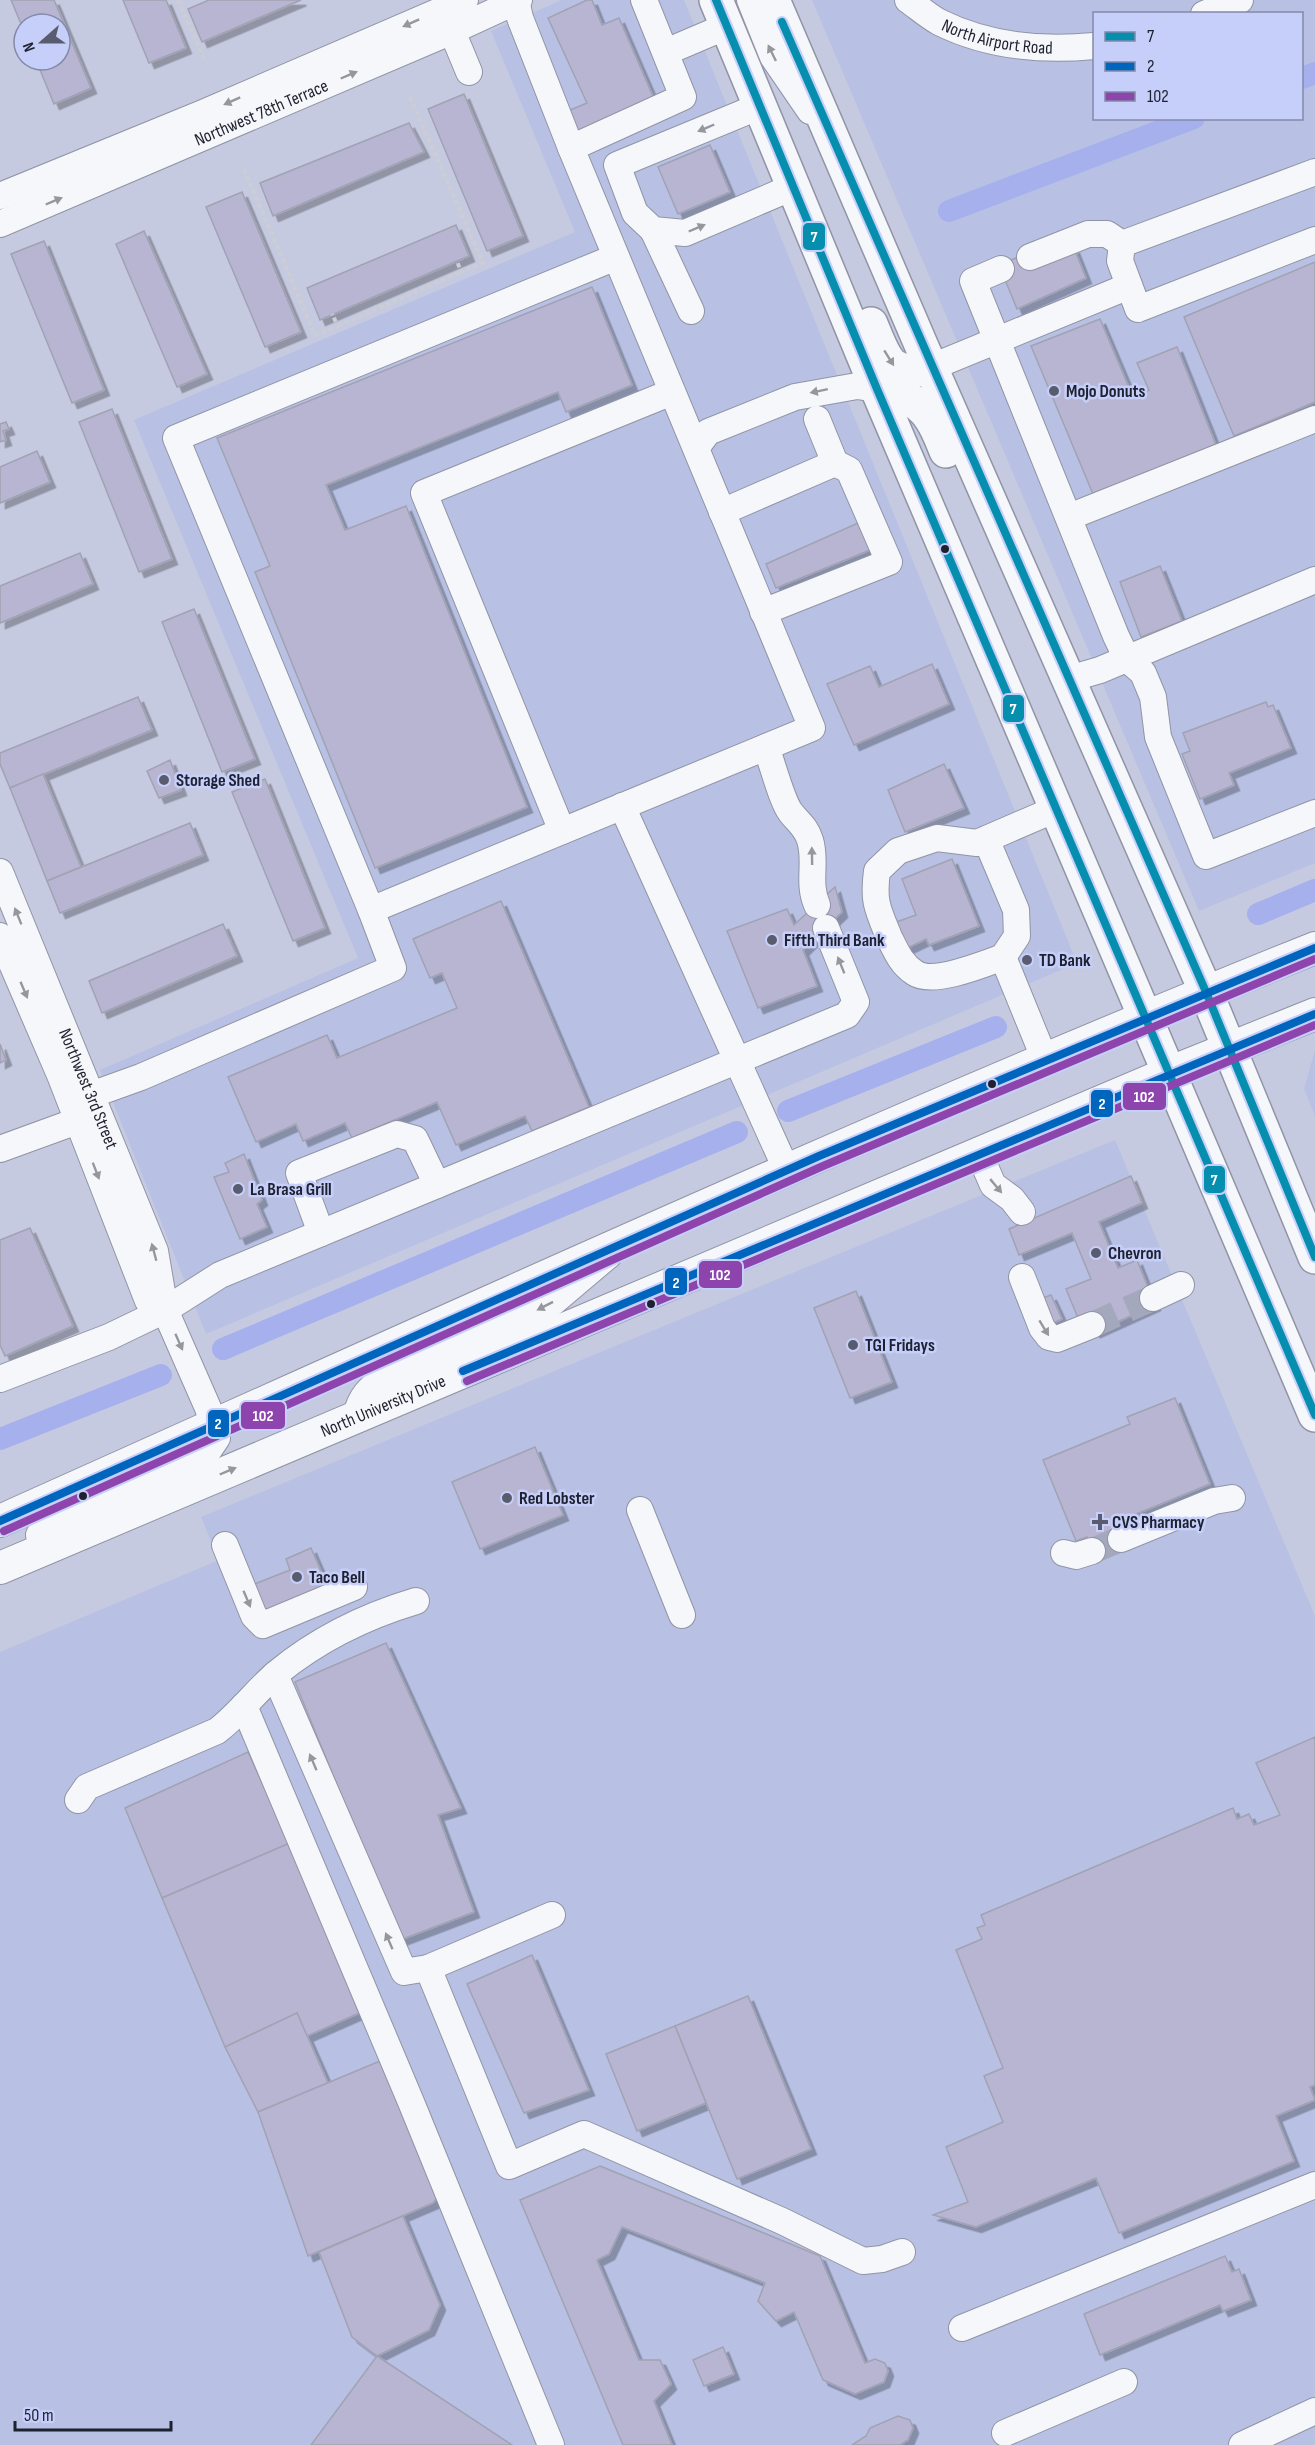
<svg xmlns="http://www.w3.org/2000/svg" width="1315" height="2445" font-family="'Sofia Sans Condensed',sans-serif">
  <style>
    .built { fill: #b8c1e4; fill-rule: evenodd }
    .lines { fill: none; stroke-linecap: round; stroke-linejoin: round }
    .canal { stroke: #a5b0ed; stroke-width: 22 }
    .building { fill: #b8b5d2; stroke: #a1a2b3; stroke-width: 1.5; filter: url(#shadow) }
    .minor-tunnel { stroke: #a4a8bd; stroke-width: 26; stroke-dasharray: 26 13; stroke-linecap: butt }
    .minor-casing { stroke: #9094a5; stroke-width: 28 }
    .major-casing { stroke: #9094a5; stroke-width: 34 }
    .highway-casing { stroke: #9094a5; stroke-width: 36 }
    .path { stroke: #cdcdd4; stroke-width: 4; stroke-dasharray: 4.5 3; stroke-linecap: butt }
    .minor { stroke: #f6f7fa; stroke-width: 26 }
    .major { stroke: #f6f7fa; stroke-width: 32 }
    .highway { stroke: #f6f7fa; stroke-width: 33 }
    .bus-1-casing { stroke: #c6cff9; stroke-width: 12 }
    .bus-2-casing { stroke: #c6cff9; stroke-width: 12 }
    .bus-3-casing { stroke: #c6cff9; stroke-width: 12 }
    .bus-1 { stroke: #068eae; stroke-width: 8 }
    .bus-2 { stroke: #0065bd; stroke-width: 8 }
    .bus-3 { stroke: #8e44ad; stroke-width: 8 }
    .oneway { fill: #95979f }
    .poi-dot { fill: #585c6e; stroke: #c6cff9; stroke-width: 2 }
    .bus-dot { fill: #1e2130; stroke: #c6cff9; stroke-width: 2 }
    .labels { text-anchor: middle; stroke-width: 5; stroke-linejoin: round; paint-order: stroke }
    .street-label { font-size: 18px; fill: #1e2130; stroke: #c6cff9 }
    .poi-label { font-size: 18px; font-weight: bold; fill: #1e2130; stroke: #c6cff9; text-anchor: start }
    .line-badge { stroke: #c6cff9; stroke-width: 2 }
    .badge-label { font-size: 16px; text-anchor: middle; font-weight: bold; fill: #fff }
  </style>
  <defs>
    <filter id="shadow"><feDropShadow dx="5.5" dy="5.5" stdDeviation="0" flood-color="#0004"/></filter>
  </defs>
  <rect width="100%" height="100%" fill="#c5cae0"/>
  <g class="built">
    <polygon points="562,0 684,0 1077,963 206,1334 100,1070 358,958 134,420 575,232 491,31"/>
    <path d="M 812,0 L 1315,0 L 1315,863 L 1199,911 ZM 1094,14 L 1302,14 L 1302,118 L 1094,118 Z"/>
    <polygon points="1315,1050 1315,1116 1304,1089"/>
    <polygon points="1115,1140 1315,1616 1315,2445 0,2445 0,1652 219,1560 201,1517"/>
  </g>
  <g class="lines">
    <g class="canal">
      <polyline points="1302,78 1315,73"/>
      <polyline points="949,211 1194,118"/>
      <polyline points="1258,914 1315,890"/>
      <polyline points="788,1111 996,1027"/>
      <polyline points="223,1349 737,1132"/>
      <polyline points="0,1439 161,1375"/>
    </g>
  </g>
  <g class="building">
    <polygon points="11,0 54,0 91,88 54,104 36,60 60,60 60,24 24,24 24,31"/>
    <polygon points="123,0 166,0 186,48 149,63"/>
    <polygon points="209,0 301,0 202,42 188,9"/>
    <polygon points="587,0 592,0 602,25 619,18 655,101 578,134 568,111 587,103 548,18"/>
    <polygon points="464,94 523,236 487,251 428,109"/>
    <polygon points="409,123 424,152 273,216 260,183"/>
    <polygon points="710,145 730,192 678,214 658,167"/>
    <polygon points="242,192 301,332 265,347 206,207"/>
    <polygon points="456,225 469,256 320,320 307,288"/>
    <polygon points="144,231 207,374 177,387 116,244"/>
    <polygon points="44,241 104,390 72,403 11,254"/>
    <polygon points="1074,248 1086,278 1017,309 999,265 1028,253"/>
    <polygon points="1315,262 1315,402 1234,436 1184,317"/>
    <polygon points="592,287 632,385 566,412 558,392 326,485 345,530 406,506 527,807 375,868 255,572 270,566 217,438"/>
    <polygon points="1100,319 1133,397 1149,390 1137,363 1177,347 1216,445 1093,494 1031,346"/>
    <polygon points="112,409 172,559 139,572 79,422"/>
    <polygon points="6,422 9,429 3,431 6,440 0,442 0,424"/>
    <polygon points="37,451 50,482 0,503 0,467"/>
    <polygon points="858,523 870,550 776,588 766,564"/>
    <polygon points="80,553 93,584 0,623 0,586"/>
    <polygon points="1160,566 1182,621 1141,637 1120,582"/>
    <polygon points="194,609 255,759 222,772 162,622"/>
    <polygon points="932,664 949,704 854,745 827,684 870,666 879,687"/>
    <polygon points="138,697 152,730 10,788 0,764 0,753"/>
    <polygon points="1266,702 1268,707 1273,705 1291,748 1229,773 1234,785 1200,799 1182,754 1190,751 1183,733"/>
    <polygon points="170,760 181,790 159,798 147,771"/>
    <polygon points="944,764 964,808 905,832 888,790"/>
    <polygon points="43,774 81,867 47,881 10,788"/>
    <polygon points="265,779 325,928 293,941 232,792"/>
    <polygon points="190,823 203,855 60,913 47,881"/>
    <polygon points="952,859 979,926 929,945 926,939 899,952 888,925 916,915 902,879"/>
    <polygon points="835,887 842,912 803,950 817,986 758,1008 727,931 787,909 794,925"/>
    <polygon points="501,901 589,1107 532,1131 525,1116 456,1145 437,1102 352,1138 345,1123 303,1141 296,1124 256,1142 228,1077 327,1035 337,1058 457,1008 442,973 430,978 413,939"/>
    <polygon points="223,924 237,956 102,1013 89,981"/>
    <polygon points="0,1044 6,1060 0,1063"/>
    <polygon points="244,1154 262,1200 257,1204 267,1227 240,1239 214,1177 229,1172 225,1163"/>
    <polygon points="1131,1176 1142,1203 1099,1222 1118,1268 1137,1260 1155,1305 1095,1332 1078,1318 1066,1289 1091,1279 1072,1233 1019,1255 1009,1229"/>
    <polygon points="30,1228 73,1326 5,1356 0,1345 0,1240"/>
    <polygon points="856,1291 892,1382 850,1398 814,1308"/>
    <polygon points="1051,1295 1062,1319 1038,1330 1027,1304"/>
    <polygon points="1175,1398 1210,1484 1114,1523 1122,1542 1094,1554 1087,1537 1076,1541 1043,1460 1130,1424 1127,1417"/>
    <polygon points="535,1447 563,1515 480,1549 452,1482"/>
    <polygon points="311,1548 327,1585 265,1617 252,1585 290,1570 286,1559"/>
    <polygon points="386,1643 461,1808 438,1815 474,1912 400,1940 295,1682"/>
    <polygon points="1315,1737 1315,2085 1310,2087 1315,2100 1276,2116 1294,2161 1119,2233 1096,2178 976,2227 933,2215 968,2202 946,2147 1003,2122 984,2076 1003,2068 956,1950 982,1939 977,1928 985,1925 981,1915 1233,1808 1237,1819 1249,1814 1254,1825 1280,1815 1256,1763"/>
    <polygon points="248,1752 290,1843 162,1898 125,1808"/>
    <polygon points="290,1843 359,2013 307,2036 297,2013 225,2047 162,1898"/>
    <polygon points="532,1955 589,2090 524,2113 467,1984"/>
    <polygon points="748,1996 811,2149 737,2179 675,2026"/>
    <polygon points="297,2013 328,2083 258,2112 225,2047"/>
    <polygon points="675,2026 706,2103 637,2131 606,2054"/>
    <polygon points="380,2061 438,2197 433,2203 308,2256 258,2112"/>
    <polygon points="600,2166 820,2256 865,2363 875,2359 885,2363 888,2371 884,2382 855,2394 823,2380 794,2312 776,2321 758,2301 765,2283 622,2227 609,2254 597,2260 639,2360 660,2360 671,2384 654,2401 672,2445 623,2445 520,2200"/>
    <polygon points="403,2216 440,2305 429,2330 377,2356 352,2337 319,2252"/>
    <polygon points="1225,2256 1232,2272 1239,2269 1251,2300 1223,2311 1220,2305 1100,2355 1084,2314"/>
    <polygon points="723,2347 734,2374 704,2386 693,2360"/>
    <polygon points="377,2356 512,2445 311,2445"/>
    <polygon points="898,2416 910,2420 913,2428 908,2440 900,2445 852,2445 866,2436 870,2428"/>
  </g>
  <g class="lines">
    <g class="minor-tunnel">
      <polyline points="1092,1325 1153,1298"/>
      <polyline points="1092,1551 1121,1539"/>
    </g>
    <g class="minor-casing">
      <g id="minor">
        <polyline points="750,0 773,57 810,111"/>
        <path id="s1" d="M 908,0 C 918,7 928,16 939,22 C 987,46 1042,51 1094,46"/>
        <polyline points="1204,14 1240,0"/>
        <polyline points="443,18 452,31 469,72"/>
        <polyline points="666,52 727,26"/>
        <polyline points="760,106 617,165 635,213 653,230 685,233 793,187"/>
        <polyline points="571,148 683,97 644,0"/>
        <polyline points="1315,172 1122,244 1120,261 1138,309 1315,240"/>
        <polyline points="0,196 203,113 465,0"/>
        <path id="s2" d="M 0,224 L 452,31 L 519,0"/>
        <polyline points="653,230 691,311"/>
        <polyline points="1030,257 1088,234 1107,234 1122,244"/>
        <polyline points="1001,269 973,281 1116,636 1127,659 1143,673 1153,697 1158,737 1206,856 1315,813"/>
        <polyline points="932,367 1129,286"/>
        <polyline points="696,448 708,432 795,397 857,386 877,389"/>
        <polyline points="722,512 835,463"/>
        <polyline points="1069,517 1315,419"/>
        <polyline points="763,612 889,562 849,470 835,463 817,419"/>
        <polyline points="1069,679 1100,670 1315,580"/>
        <path d="M 766,747 C 772,762 782,802 791,813 C 799,823 806,827 810,840 C 817,862 807,882 817,905"/>
        <polyline points="622,806 787,1171"/>
        <polyline points="562,831 424,493 672,392"/>
        <path d="M 986,839 L 1016,910 L 1017,936 L 1003,957 C 984,964 933,985 915,973 C 901,964 896,951 889,937 C 877,908 873,901 877,871 L 898,851 L 937,838 L 977,843 L 1058,808"/>
        <path id="s3" d="M 0,872 L 155,1251 L 165,1310"/>
        <polyline points="371,910 176,438 616,257"/>
        <polyline points="0,936 60,1075 148,1301 165,1310 208,1408 217,1438 202,1460 189,1469 39,1535"/>
        <polyline points="1003,957 1045,1060"/>
        <polyline points="91,1095 141,1077 393,968 371,910 812,728 571,148 520,18 516,0"/>
        <polyline points="0,1149 77,1121"/>
        <polyline points="979,1153 993,1185 1012,1199 1022,1212"/>
        <polyline points="321,1233 299,1173 397,1134 415,1139 437,1185"/>
        <polyline points="1022,1277 1042,1328 1049,1337 1057,1339 1092,1325"/>
        <polyline points="1153,1298 1181,1285"/>
        <polyline points="0,1379 109,1337 165,1310 220,1275 847,1015 856,1002 826,928"/>
        <path d="M 356,1416 C 360,1397 369,1388 386,1376 L 551,1304 L 609,1255"/>
        <polyline points="640,1510 682,1615"/>
        <polyline points="1121,1539 1214,1501 1232,1498"/>
        <polyline points="225,1545 254,1616 263,1625 354,1587"/>
        <polyline points="1064,1553 1076,1556 1092,1551"/>
        <polyline points="275,1675 404,1972 428,1968 552,1915"/>
        <polyline points="244,1706 411,2102 551,2445"/>
        <path d="M 78,1800 L 87,1787 L 217,1731 C 239,1714 256,1691 277,1673 C 317,1640 366,1616 416,1601"/>
        <polyline points="428,1968 509,2166 584,2134 782,2221 863,2261 882,2259 902,2252"/>
        <polyline points="962,2328 1315,2185"/>
        <polyline points="1005,2433 1124,2382"/>
        <polyline points="1242,2445 1315,2411"/>
      </g>
    </g>
    <g class="major-casing">
      <g id="major">
        <path d="M 0,1521 C 436,1326 871,1126 1315,948"/>
        <path id="s4" d="M 0,1568 L 1171,1072 L 1315,1014"/>
      </g>
    </g>
    <g class="highway-casing">
      <g id="highway">
        <polyline points="716,0 877,389 1315,1415"/>
        <polyline points="773,0 922,347 1206,992 1315,1257"/>
        <path d="M 871,324 C 886,360 889,379 932,367"/>
        <path d="M 877,389 C 922,400 929,408 946,451"/>
      </g>
    </g>
    <g class="path">
      <polyline points="178,0 204,59"/>
      <polyline points="410,97 483,263 461,272 457,261"/>
      <polyline points="244,169 315,335 338,326 332,314"/>
      <polyline points="338,326 461,272"/>
    </g>
    <use href="#minor" class="minor"/>
    <use href="#major" class="major"/>
    <use href="#highway" class="highway"/>
    <g class="bus-1-casing">
      <g id="bus-1">
        <polyline points="716,0 877,389 1315,1415"/>
        <polyline points="782,22 1206,992 1315,1257"/>
      </g>
    </g>
    <g class="bus-2-casing">
      <g id="bus-2">
        <polyline points="463,1371 1315,1014"/>
        <polyline points="0,1521 819,1156 1315,948"/>
      </g>
    </g>
    <g class="bus-3-casing">
      <g id="bus-3">
        <polyline points="467,1381 1315,1025"/>
        <polyline points="4,1531 823,1166 1315,959"/>
      </g>
    </g>
    <use href="#bus-1" class="bus-1"/>
    <use href="#bus-2" class="bus-2"/>
    <use href="#bus-3" class="bus-3"/>
  </g>
  <defs><path id="oneway-solid" d="M-6-.8H1V-3.2L6.5 0L1 3.2V.8H-6Z" transform="scale(1.5)"/></defs>
  <g class="oneway">
    <use href="#oneway-solid" transform="translate(411 23) rotate(156)"/>
    <use href="#oneway-solid" transform="translate(772 53) rotate(-116)"/>
    <use href="#oneway-solid" transform="translate(349 75) rotate(-23)"/>
    <use href="#oneway-solid" transform="translate(232 101) rotate(156)"/>
    <use href="#oneway-solid" transform="translate(706 128) rotate(157)"/>
    <use href="#oneway-solid" transform="translate(54 201) rotate(-23)"/>
    <use href="#oneway-solid" transform="translate(697 228) rotate(-23)"/>
    <use href="#oneway-solid" transform="translate(889 358) rotate(58)"/>
    <use href="#oneway-solid" transform="translate(819 391) rotate(168)"/>
    <use href="#oneway-solid" transform="translate(812 856) rotate(-91)"/>
    <use href="#oneway-solid" transform="translate(18 916) rotate(-112)"/>
    <use href="#oneway-solid" transform="translate(841 965) rotate(-112)"/>
    <use href="#oneway-solid" transform="translate(24 990) rotate(67)"/>
    <use href="#oneway-solid" transform="translate(96 1171) rotate(69)"/>
    <use href="#oneway-solid" transform="translate(996 1186) rotate(50)"/>
    <use href="#oneway-solid" transform="translate(154 1252) rotate(-105)"/>
    <use href="#oneway-solid" transform="translate(545 1306) rotate(153)"/>
    <use href="#oneway-solid" transform="translate(1044 1328) rotate(59)"/>
    <use href="#oneway-solid" transform="translate(179 1342) rotate(66)"/>
    <use href="#oneway-solid" transform="translate(228 1471) rotate(-23)"/>
    <use href="#oneway-solid" transform="translate(247 1599) rotate(67)"/>
    <use href="#oneway-solid" transform="translate(313 1762) rotate(-113)"/>
    <use href="#oneway-solid" transform="translate(389 1941) rotate(-113)"/>
  </g>
  <g class="poi-dot">
    <circle cx="1054" cy="391" r="6"/>
    <circle cx="164" cy="780" r="6"/>
    <circle cx="772" cy="940" r="6"/>
    <circle cx="1027" cy="960" r="6"/>
    <circle cx="238" cy="1189" r="6"/>
    <circle cx="1096" cy="1253" r="6"/>
    <circle cx="853" cy="1345" r="6"/>
    <circle cx="507" cy="1498" r="6"/>
    <path d="M1097 1513h6v6h6v6h-6v6h-6v-6h-6v-6h6z"/>
    <circle cx="297" cy="1577" r="6"/>
  </g>
  <g class="bus-dot">
    <circle cx="945" cy="549" r="5"/>
    <circle cx="992" cy="1084" r="5"/>
    <circle cx="651" cy="1304" r="5"/>
    <circle cx="83" cy="1496" r="5"/>
  </g>
  <g class="labels">
    <g class="street-label">
      <text dy="6" stroke="none"><textPath href="#s1" startOffset="99">North Airport Road</textPath></text>
      <text dy="6" stroke="none"><textPath href="#s2" startOffset="284">Northwest 78th Terrace</textPath></text>
      <text dy="6" stroke="none"><textPath href="#s3" startOffset="234">Northwest 3rd Street</textPath></text>
      <text dy="6" stroke="none"><textPath href="#s4" startOffset="416">North University Drive</textPath></text>
    </g>
    <g class="poi-label">
      <text x="1066" y="397">Mojo Donuts</text>
      <text x="176" y="786">Storage Shed</text>
      <text x="784" y="946">Fifth Third Bank</text>
      <text x="1039" y="966">TD Bank</text>
      <text x="250" y="1195">La Brasa Grill</text>
      <text x="1108" y="1259">Chevron</text>
      <text x="865" y="1351">TGI Fridays</text>
      <text x="519" y="1504">Red Lobster</text>
      <text x="1112" y="1528">CVS Pharmacy</text>
      <text x="309" y="1583">Taco Bell</text>
    </g>
  </g>
  <g class="line-badge">
    <rect x="802" y="222" width="24" height="29" rx="6" fill="#068eae"/>
    <rect x="1002" y="694" width="23" height="29" rx="6" fill="#068eae"/>
    <rect x="1122" y="1082" width="45" height="29" rx="6" fill="#8e44ad"/>
    <rect x="1090" y="1089" width="24" height="29" rx="6" fill="#0065bd"/>
    <rect x="1203" y="1165" width="23" height="29" rx="6" fill="#068eae"/>
    <rect x="698" y="1260" width="45" height="29" rx="6" fill="#8e44ad"/>
    <rect x="664" y="1267" width="24" height="29" rx="6" fill="#0065bd"/>
    <rect x="240" y="1401" width="46" height="29" rx="6" fill="#8e44ad"/>
    <rect x="207" y="1409" width="23" height="29" rx="6" fill="#0065bd"/>
  </g>
  <g class="badge-label">
    <text x="814" y="242">7</text>
    <text x="1013" y="714">7</text>
    <text x="1144" y="1102">102</text>
    <text x="1102" y="1109">2</text>
    <text x="1214" y="1185">7</text>
    <text x="720" y="1280">102</text>
    <text x="676" y="1288">2</text>
    <text x="263" y="1421">102</text>
    <text x="218" y="1429">2</text>
  </g>
  <rect x="1093" y="12" width="210" height="108" fill="#c6cff9" stroke="#8389a9" stroke-width="1.5"/>
  <rect x="1105" y="32" width="30" height="9" fill="#068eae" stroke="#8389a9" stroke-width="1.5"/>
  <text x="1147" y="42" font-size="18" fill="#1e2130">7</text>
  <rect x="1105" y="62" width="30" height="9" fill="#0065bd" stroke="#8389a9" stroke-width="1.5"/>
  <text x="1147" y="72" font-size="18" fill="#1e2130">2</text>
  <rect x="1105" y="92" width="30" height="9" fill="#8e44ad" stroke="#8389a9" stroke-width="1.5"/>
  <text x="1147" y="102" font-size="18" fill="#1e2130">102</text>
  <g transform="translate(42 42) rotate(249)"><circle r="28" fill="#c6cff9" stroke="#8389a9" stroke-width="1.5"/>
  <path d="M0-4.5L10 22L0 15L-10 22Z" fill="#585c6e"/>
  <text y="-9" font-size="16" font-weight="bold" text-anchor="middle" fill="#1e2130">N</text>
  </g>
  <path d="M15 2421v9h156v-9" fill="none" stroke="#1e2130" stroke-width="3"/>
  <text x="24" y="2421" font-size="18" fill="#1e2130" stroke="#c6cff9" stroke-width="4.5" paint-order="stroke">50 m</text>
</svg>
